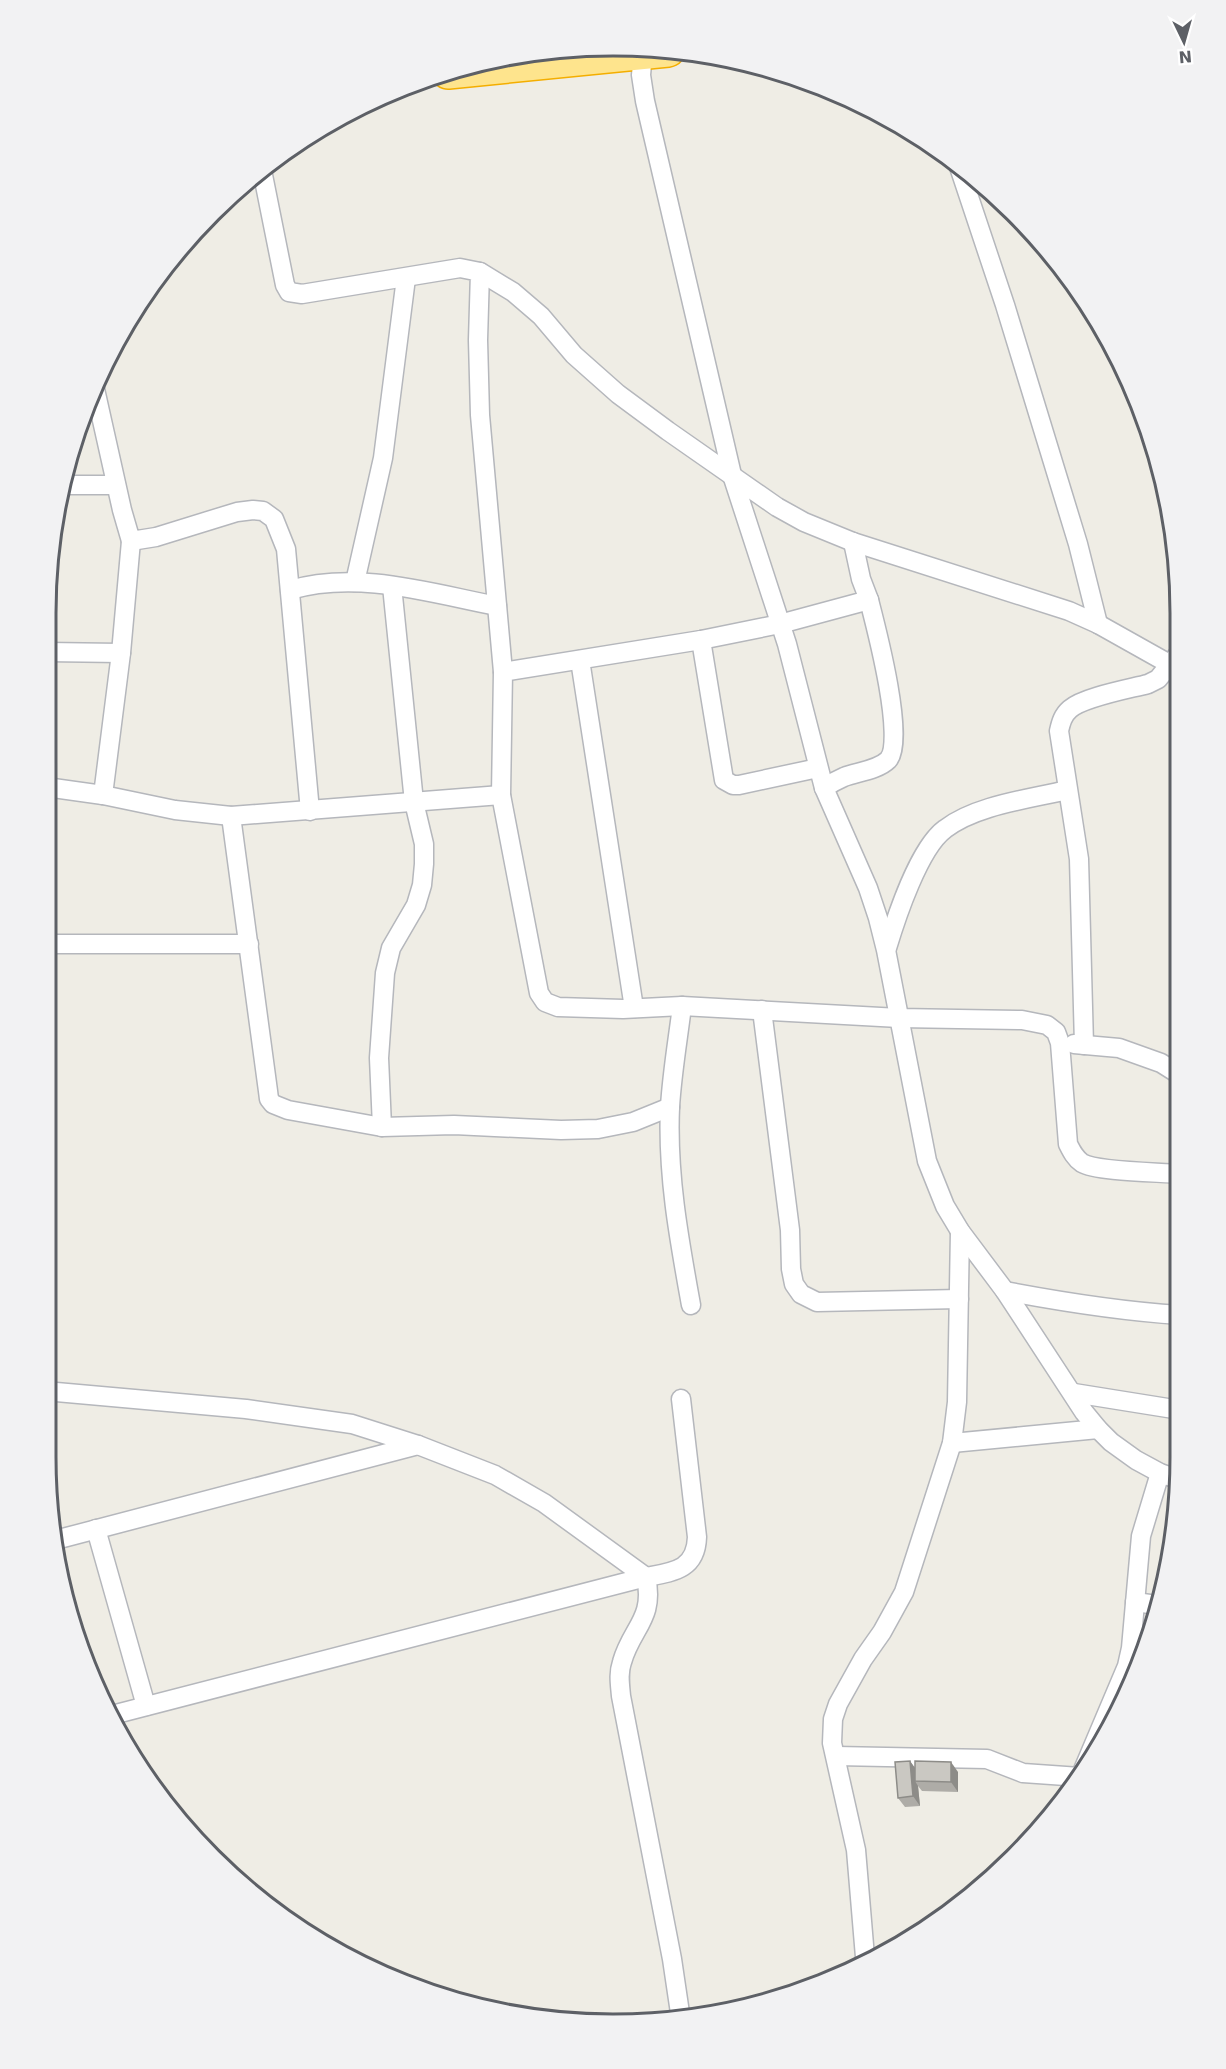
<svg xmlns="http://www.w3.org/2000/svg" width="1226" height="2069" font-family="'DejaVu Sans',sans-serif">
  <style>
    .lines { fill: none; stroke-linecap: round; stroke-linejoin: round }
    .street-casing { stroke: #b5b7bc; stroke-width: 21 }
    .highway-casing { stroke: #f4ae00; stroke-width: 36 }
    .street { stroke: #fff; stroke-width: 18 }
    .highway { stroke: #fee48d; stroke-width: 33 }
    .wall { fill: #aeaca7 }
    .shaded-wall { fill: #8d8c88 }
    .building { fill: #cac8c2; stroke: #8d8c88; stroke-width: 1.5 }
    .rim { fill: none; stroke: #5d6066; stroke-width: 3 }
  </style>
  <rect width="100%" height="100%" fill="#efede5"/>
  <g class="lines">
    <g class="street-casing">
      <g id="street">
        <polyline points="641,48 643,53 641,75 645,101 732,475 787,644 824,788 868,888 878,918 886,950 927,1161 945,1206 960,1231 1005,1291 1084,1412 1098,1429 1111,1442 1136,1460 1160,1473 1180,1480"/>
        <polyline points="959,167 1005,305 1078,544 1098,624"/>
        <polyline points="262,170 285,285 289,292 302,294 460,268 480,272 478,340 480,415 503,672"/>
        <polyline points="480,272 513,292 541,316 574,355 618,394 668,431 777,507 804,522 853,542 1069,611 1098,624 1180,670"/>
        <polyline points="95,389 122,510 131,541 156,537 237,512 253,510 263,511 274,519 286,549 310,811"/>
        <polyline points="64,485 116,485"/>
        <path d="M 853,542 L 861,579 L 869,600 L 780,624 L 701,640 L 503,672 L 501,795 L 539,993 L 545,1002 L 558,1007 L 623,1009 L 682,1006 L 899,1018 L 1022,1020 L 1047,1025 L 1056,1032 L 1060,1043 L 1068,1144 C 1072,1152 1075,1158 1082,1163 C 1097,1172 1160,1172 1180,1174"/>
        <polyline points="355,582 383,458 406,278"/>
        <path d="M 290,590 C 357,570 430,593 497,606"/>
        <polyline points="701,640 724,780 733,785 739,785 818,768"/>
        <polyline points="46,652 121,653"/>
        <polyline points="580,660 634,1008"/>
        <polyline points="46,787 103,795 175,810 231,816 501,795"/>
        <path d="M 824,788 C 830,784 837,780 844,777 C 857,772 878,770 888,760 C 906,741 876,627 869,600"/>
        <polyline points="103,795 121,653 131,541"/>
        <polyline points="231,816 268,1091 269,1099 273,1104 288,1110 382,1127 454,1125 561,1130 598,1129 633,1122 670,1107"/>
        <polyline points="46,944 249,944"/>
        <path d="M 887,948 C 896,918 919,848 945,829 C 976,805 1030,799 1067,790"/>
        <path d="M 682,1006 C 678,1039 672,1073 670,1107 C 667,1174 679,1239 691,1305"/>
        <polyline points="762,1010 790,1230 791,1269 794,1284 801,1294 817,1302 959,1299"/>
        <polyline points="1074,1044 1119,1048 1161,1063 1180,1075"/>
        <path d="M 1084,1045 L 1079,859 L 1059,731 C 1061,722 1063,715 1070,709 C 1084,697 1129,689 1148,684 L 1158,679 L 1180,652"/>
        <polyline points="382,1127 379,1058 385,973 391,948 416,905 422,885 424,864 424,844 414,802 392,586"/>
        <path d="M 1005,1291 C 1063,1302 1120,1311 1180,1315"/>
        <path d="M 45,1391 L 246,1409 L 352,1424 L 418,1445 L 495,1475 L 544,1503 L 646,1577 C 655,1619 632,1627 622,1662 C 618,1674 620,1684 621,1696 L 672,1959 L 680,2013"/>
        <polyline points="1074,1393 1180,1410"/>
        <polyline points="952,1443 1098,1429"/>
        <polyline points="96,1529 146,1706"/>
        <polyline points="59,1539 418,1445"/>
        <polyline points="1135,1602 1157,1605"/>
        <path d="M 116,1714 L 646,1577 C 673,1572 696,1570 697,1537 L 681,1399"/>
        <polyline points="836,1756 987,1759 1023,1773 1080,1777 1127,1666 1131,1648 1141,1536 1160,1473"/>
        <polyline points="865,1957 856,1850 832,1743 833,1719 838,1704 863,1659 882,1632 904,1592 952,1443 957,1402 960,1231"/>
      </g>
    </g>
    <g class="highway-casing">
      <polyline id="highway" points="448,72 668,50"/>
    </g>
    <use href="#street" class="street"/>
    <use href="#highway" class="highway"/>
  </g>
  <polygon class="wall" points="910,1761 915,1768 958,1772 958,1792 922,1791 918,1786 920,1806 905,1807 898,1798"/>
  <g class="shaded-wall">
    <polygon points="910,1761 917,1771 915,1781 918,1786 920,1806 913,1796"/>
    <polygon points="951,1762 958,1772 958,1792 951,1782"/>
  </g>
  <g class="building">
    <polygon points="910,1761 913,1796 898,1798 895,1762"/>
    <polygon points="915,1761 951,1762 951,1782 915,1781"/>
  </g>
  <path d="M0 0H1226V2069H0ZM613 56H613A557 557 0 0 1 1170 613V1457A557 557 0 0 1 613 2014H613A557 557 0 0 1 56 1457V613A557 557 0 0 1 613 56Z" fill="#f2f2f3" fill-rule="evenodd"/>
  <path class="rim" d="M613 56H613A557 557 0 0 1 1170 613V1457A557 557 0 0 1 613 2014H613A557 557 0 0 1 56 1457V613A557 557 0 0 1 613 56Z"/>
  <g transform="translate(1184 42) rotate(175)" stroke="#ffffff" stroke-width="4.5" paint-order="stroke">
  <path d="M0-4.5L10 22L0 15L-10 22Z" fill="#5d6066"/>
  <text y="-9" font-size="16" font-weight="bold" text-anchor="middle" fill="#5d6066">N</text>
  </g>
</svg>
